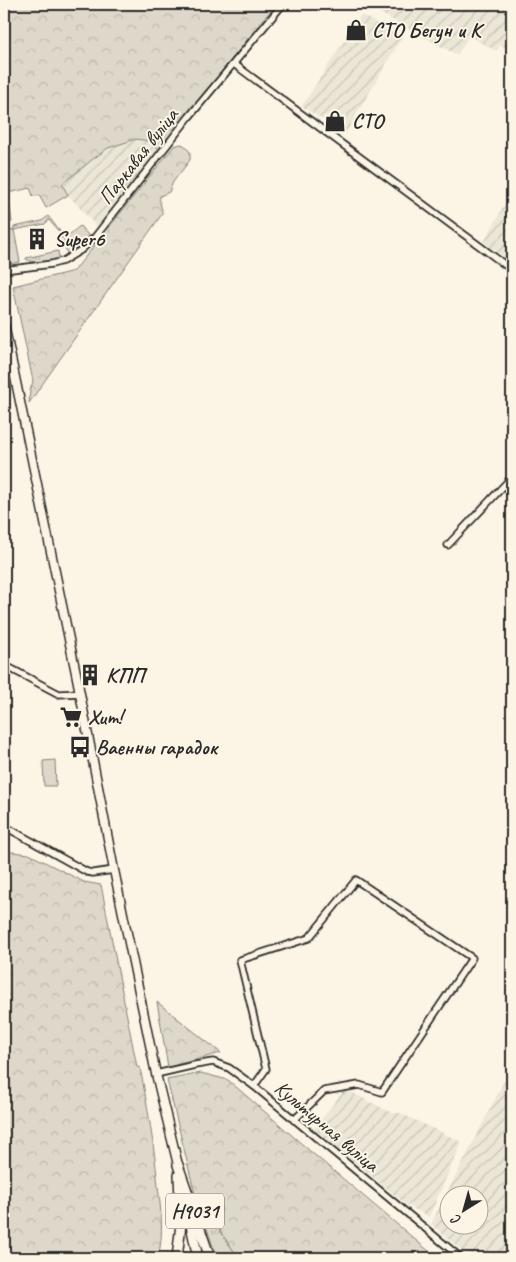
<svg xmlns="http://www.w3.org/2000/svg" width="516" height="1262" font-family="Caveat,sans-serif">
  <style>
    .industrial { fill: url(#industrial-furrows); fill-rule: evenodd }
    .grass { fill: url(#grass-tufts); stroke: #84827a }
    .forest { fill: url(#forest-crowns); stroke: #84827a }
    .green { fill: #ded8ca; stroke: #84827a }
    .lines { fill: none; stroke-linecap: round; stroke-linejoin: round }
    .minor-casing { stroke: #2b2b2b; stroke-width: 9 }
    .major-casing { stroke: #2b2b2b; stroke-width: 11 }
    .highway-casing { stroke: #2b2b2b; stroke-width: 12 }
    .minor { stroke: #fcf5e5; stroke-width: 5.5 }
    .major { stroke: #fcf5e5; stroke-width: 8 }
    .highway { stroke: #fcf5e5; stroke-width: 9 }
    .labels { text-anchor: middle; stroke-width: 4; stroke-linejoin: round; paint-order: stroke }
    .shield { fill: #fcf5e5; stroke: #6a6863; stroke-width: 1 }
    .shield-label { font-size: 20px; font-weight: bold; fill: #2b2b2b }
    .poi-label { font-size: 21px; font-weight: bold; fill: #2b2b2b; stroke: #fcf5e5; text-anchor: start }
    .street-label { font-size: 21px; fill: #2b2b2b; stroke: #fcf5e5 }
  </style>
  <defs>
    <pattern id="industrial-furrows" width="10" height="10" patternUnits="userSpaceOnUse" patternTransform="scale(1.25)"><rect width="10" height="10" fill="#ece6d7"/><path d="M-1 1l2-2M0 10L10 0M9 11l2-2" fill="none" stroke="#cbc5b9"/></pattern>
    <pattern id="grass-tufts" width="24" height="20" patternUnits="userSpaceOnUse" patternTransform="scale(1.25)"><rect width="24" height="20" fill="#ded8ca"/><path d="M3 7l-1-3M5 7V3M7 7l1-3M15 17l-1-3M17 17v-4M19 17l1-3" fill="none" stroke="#bfbaae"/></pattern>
    <pattern id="forest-crowns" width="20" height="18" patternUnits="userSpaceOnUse" patternTransform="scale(1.25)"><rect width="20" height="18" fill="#ded8ca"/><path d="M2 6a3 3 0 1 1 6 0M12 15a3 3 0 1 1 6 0" fill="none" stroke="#bfbaae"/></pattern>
  </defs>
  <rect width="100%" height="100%" fill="#fcf5e5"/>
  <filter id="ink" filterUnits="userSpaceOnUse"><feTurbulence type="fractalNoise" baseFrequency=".02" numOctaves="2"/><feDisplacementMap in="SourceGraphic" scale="10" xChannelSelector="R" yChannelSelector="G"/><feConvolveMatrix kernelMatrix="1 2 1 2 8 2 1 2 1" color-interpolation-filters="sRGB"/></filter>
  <g filter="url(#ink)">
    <g class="industrial">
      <polygon points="363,4 512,4 512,52 501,45 496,51 469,36 457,55"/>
      <polygon points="361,15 402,37 345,134 302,106"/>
      <polygon points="136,139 149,141 160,150 97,227 68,195 62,184 93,159 108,148"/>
      <polygon points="512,191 512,263 484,242"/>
      <path d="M 512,1066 L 512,1258 L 470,1258 L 431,1224 ZM 478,1194 L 478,1224 L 448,1224 L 448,1194 Z"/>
      <polygon points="345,1089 392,1113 400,1113 462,1142 429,1217 407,1205 314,1129"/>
    </g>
    <g class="grass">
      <polygon points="48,216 63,235 64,237 62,239 60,233 49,220 45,224 14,230 14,227 42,221"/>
      <polygon points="80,226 89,236 89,238 67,255 64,241 64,239"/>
      <path d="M 58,251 L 59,257 L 56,261 C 46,262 35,264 26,259 L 26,258 Z"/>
      <polygon points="195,1194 207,1200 221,1233 239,1258 217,1258"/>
    </g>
    <g class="forest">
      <polygon points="4,4 276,4 159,149 149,141 136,139 108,148 93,159 62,184 68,195 46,208 39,195 33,196 30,188 8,193 12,222 4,224"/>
      <path d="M 181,144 L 184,145 L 190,152 L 190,160 L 173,182 L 169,192 L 160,196 C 158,202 163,208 162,214 L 29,403 L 30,391 L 33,381 L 13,286 L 74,271 L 174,146 Z"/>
      <polygon points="14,230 20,262 8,264 4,232"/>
      <path d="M 4,851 L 29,854 L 84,882 L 101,885 L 137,1067 L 140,1068 C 148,1107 154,1146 158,1186 C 161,1211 164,1233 158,1258 L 4,1258 Z"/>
      <polygon points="157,1002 221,1053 168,1067"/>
      <polygon points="201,1073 228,1080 310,1151 437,1258 239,1258 221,1233 207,1200 195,1194 167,1080"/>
    </g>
    <polygon class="green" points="55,760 56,786 44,786 43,761"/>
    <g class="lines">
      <g class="minor-casing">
        <g id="minor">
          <polyline points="234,64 512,270"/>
          <polyline points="4,270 52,264 63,261 81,250 95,237 189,117 283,4"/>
          <polyline points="448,545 512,477"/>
          <polyline points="4,665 59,694 80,693"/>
          <polyline points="4,826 87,872 93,873 114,870"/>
          <polyline points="156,1074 195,1065 213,1062 229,1068 254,1086 461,1258"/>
          <polyline points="254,1086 266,1069 240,960 309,938 356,880 472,958 382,1092 359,1085 324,1091 294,1120"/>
        </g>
      </g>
      <g class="major-casing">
        <polyline id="major" points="4,324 77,678 114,870 156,1074 178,1165"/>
      </g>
      <g class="highway-casing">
        <g id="highway">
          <polyline points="178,1165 210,1258"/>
          <polyline points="185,1197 198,1258"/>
          <polyline points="177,1258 181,1224 179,1175"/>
        </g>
      </g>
      <use href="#minor" class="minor"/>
      <use href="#major" class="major"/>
      <use href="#highway" class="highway"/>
    </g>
  </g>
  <defs>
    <g id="shop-bare" transform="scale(1.725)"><path d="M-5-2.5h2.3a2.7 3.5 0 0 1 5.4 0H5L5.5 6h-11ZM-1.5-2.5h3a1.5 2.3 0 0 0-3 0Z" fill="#2b2b2b" stroke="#fcf5e5" stroke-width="2.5" paint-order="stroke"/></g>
    <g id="building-bare" transform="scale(1.725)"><path d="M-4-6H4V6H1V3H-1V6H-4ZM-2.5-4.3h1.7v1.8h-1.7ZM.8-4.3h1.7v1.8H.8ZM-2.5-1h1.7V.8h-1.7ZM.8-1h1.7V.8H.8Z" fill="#2b2b2b" stroke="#fcf5e5" stroke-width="2.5" paint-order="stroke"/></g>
    <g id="supermarket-bare" transform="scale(1.725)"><path d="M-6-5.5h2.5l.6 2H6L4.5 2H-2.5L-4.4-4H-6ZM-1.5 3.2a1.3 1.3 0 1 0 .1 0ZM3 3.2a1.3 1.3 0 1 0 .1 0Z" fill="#2b2b2b" stroke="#fcf5e5" stroke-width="2.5" paint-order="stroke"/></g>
    <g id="bus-bare" transform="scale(1.725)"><path d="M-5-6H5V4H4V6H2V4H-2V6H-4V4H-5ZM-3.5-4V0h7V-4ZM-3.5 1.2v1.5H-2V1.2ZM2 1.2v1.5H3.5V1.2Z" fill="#2b2b2b" stroke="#fcf5e5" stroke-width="2.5" paint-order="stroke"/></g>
  </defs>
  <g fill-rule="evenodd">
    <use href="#shop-bare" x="356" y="30"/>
    <use href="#shop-bare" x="335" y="121"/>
    <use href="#building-bare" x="37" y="239"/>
    <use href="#building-bare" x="90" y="675"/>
    <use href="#supermarket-bare" x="71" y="717"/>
    <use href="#bus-bare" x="80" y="747"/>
  </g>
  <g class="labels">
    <rect class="shield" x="166" y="1193.5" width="58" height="35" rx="4"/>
    <g class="shield-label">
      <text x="195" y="1218">Н9031</text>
    </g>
    <g class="poi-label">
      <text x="372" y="37">СТО Бегун и К</text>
      <text x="352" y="128">СТО</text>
      <text x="54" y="246">Super6</text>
      <text x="106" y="682">КПП</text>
      <text x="88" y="724">Хит!</text>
      <text x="96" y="754">Ваенны гарадок</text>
    </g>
    <g class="street-label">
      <text transform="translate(138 156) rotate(-52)" y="7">Паркавая вуліца</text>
      <text transform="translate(327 1126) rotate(40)" y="7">Культурная вуліца</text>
    </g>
  </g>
  <rect width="516" height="1262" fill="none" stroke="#fcf5e5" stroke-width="20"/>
  <rect x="10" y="10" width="496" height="1242" fill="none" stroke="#2b2b2b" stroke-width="2" filter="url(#ink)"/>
  <g transform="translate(464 1210) rotate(217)"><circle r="24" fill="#fcf5e5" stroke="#a8a49b"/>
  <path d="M0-4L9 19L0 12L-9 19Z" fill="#2b2b2b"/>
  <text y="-8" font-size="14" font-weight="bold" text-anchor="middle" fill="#2b2b2b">С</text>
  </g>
</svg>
